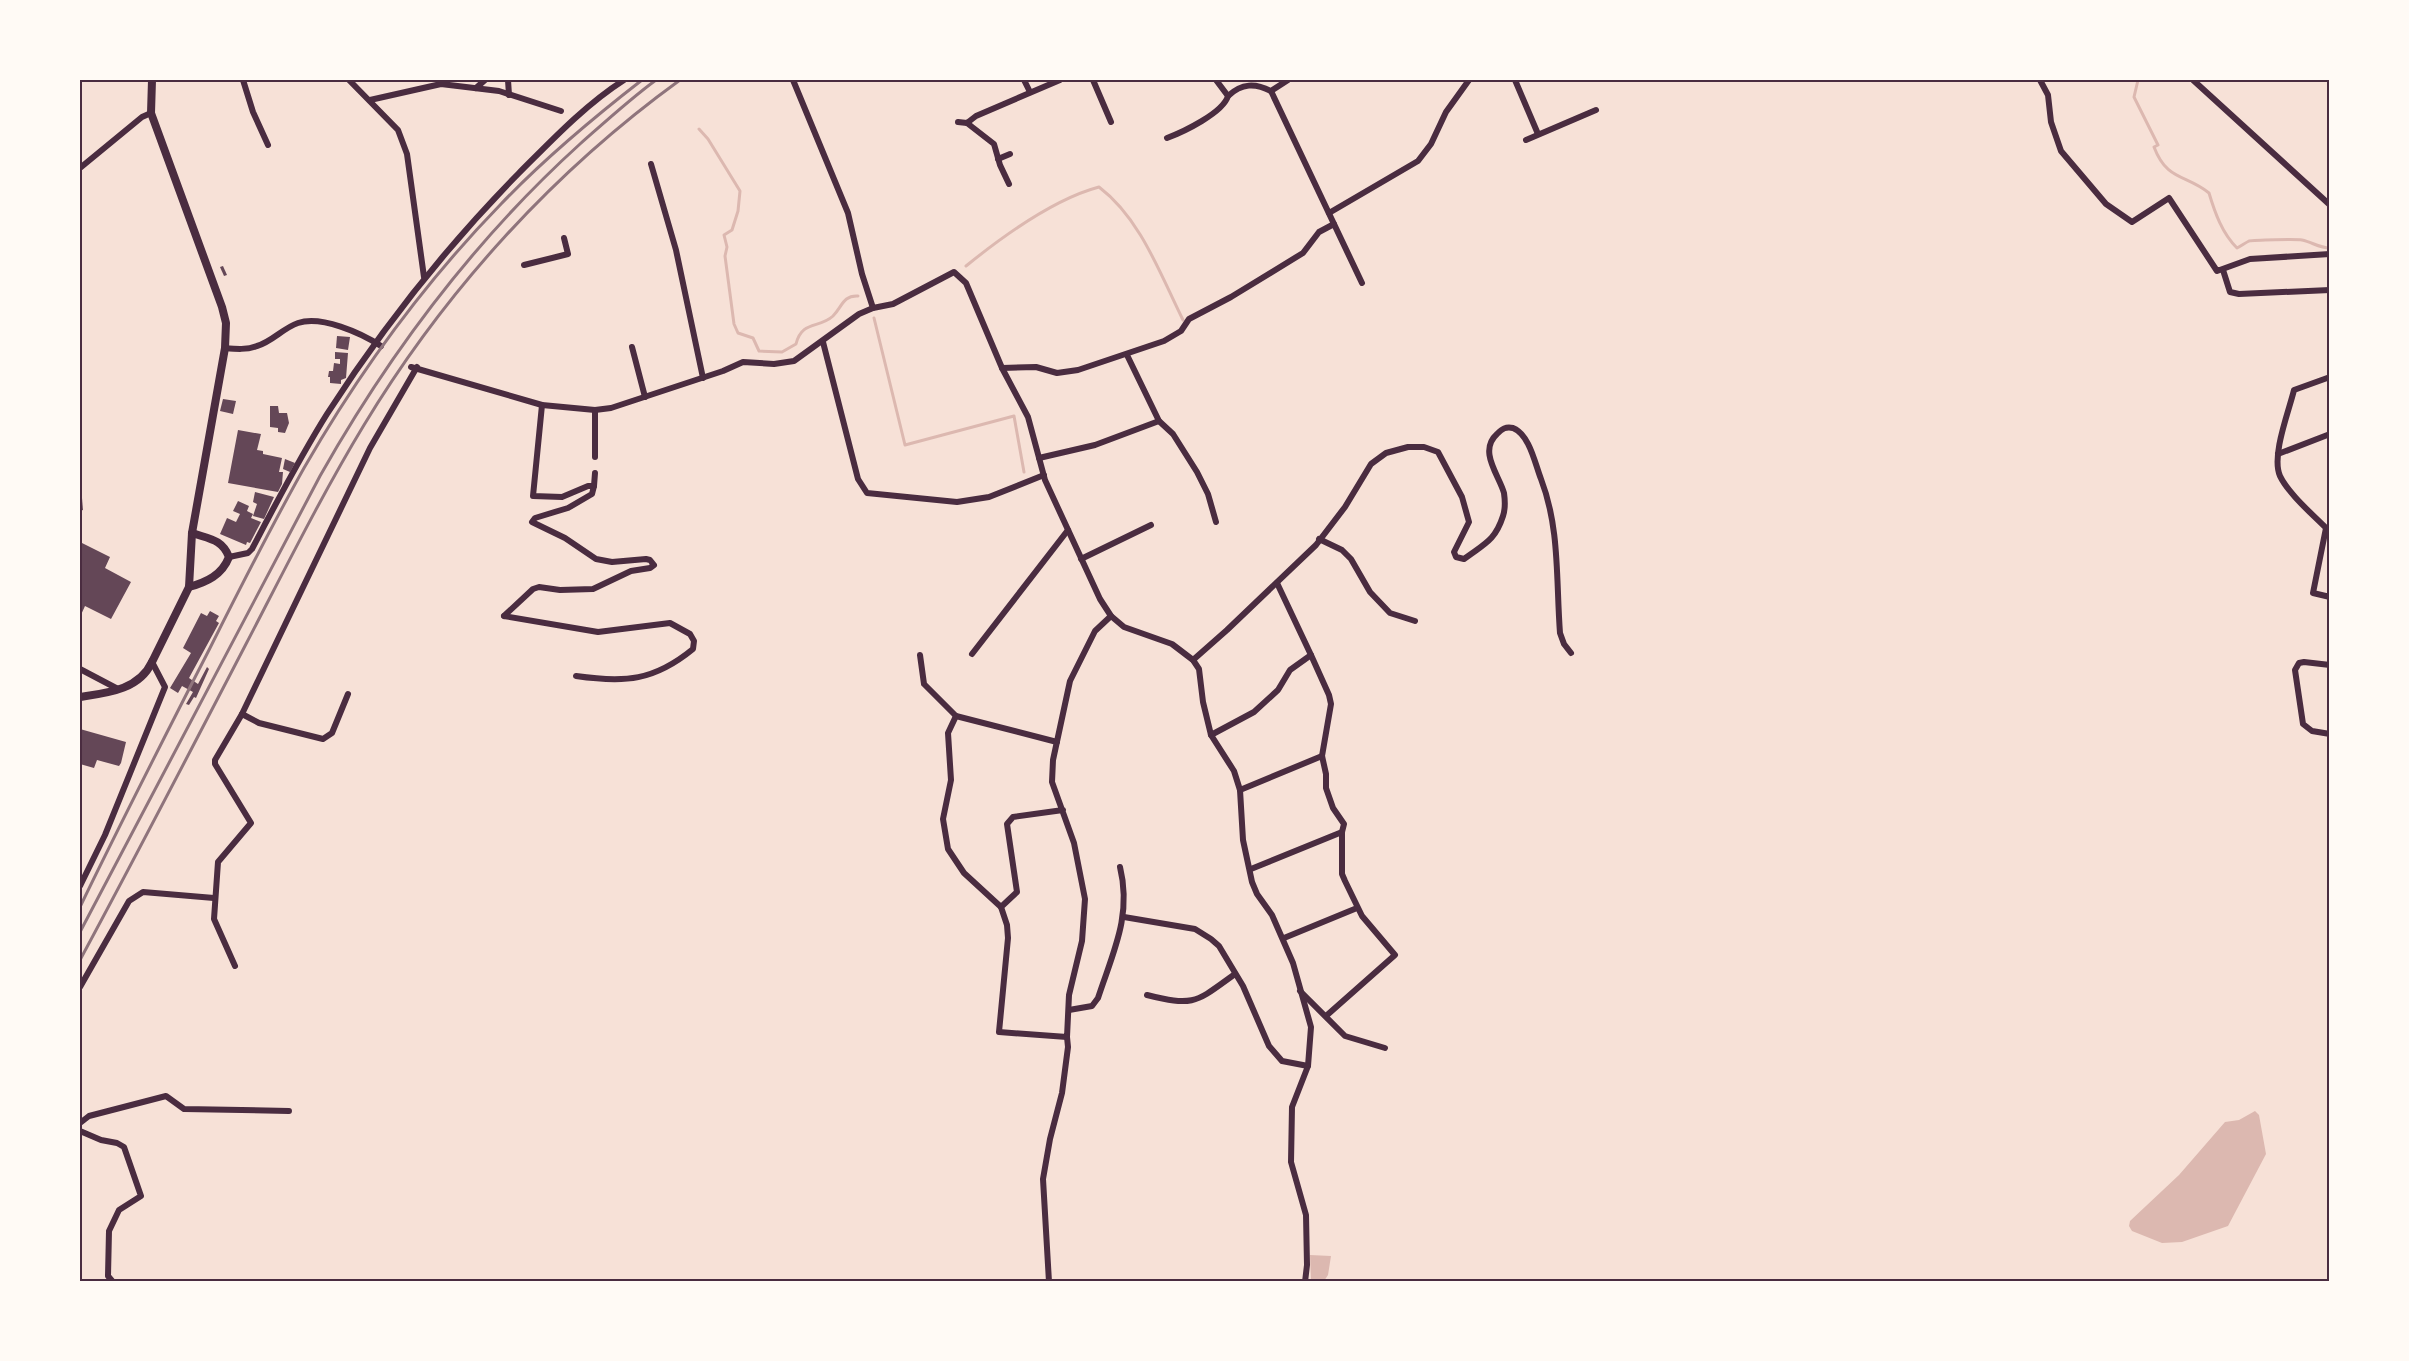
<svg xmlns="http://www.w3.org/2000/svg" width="2409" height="1361" font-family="Arial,sans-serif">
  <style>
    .water { fill: #dcb8b0 }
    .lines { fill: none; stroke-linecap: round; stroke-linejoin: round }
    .stream { stroke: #dcb8b0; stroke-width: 3 }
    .building { fill: #644757 }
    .minor { stroke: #4a2c40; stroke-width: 6 }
    .tertiary { stroke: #4a2c40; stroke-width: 8 }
    .secondary { stroke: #4a2c40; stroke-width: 8 }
    .rail { stroke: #8f747c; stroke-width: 3 }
    .neatline { fill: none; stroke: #4a2c40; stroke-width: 2 }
  </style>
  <rect width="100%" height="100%" fill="#f7e1d7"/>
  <g class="water">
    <polygon points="2255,1111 2259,1115 2266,1154 2228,1226 2182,1242 2162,1243 2132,1231 2129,1226 2130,1221 2179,1175 2225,1122 2239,1120"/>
    <polygon points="1310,1255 1331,1256 1328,1275 1324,1281 1311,1281"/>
  </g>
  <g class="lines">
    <g class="stream">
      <path d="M 2138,80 L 2134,97 L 2158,145 L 2154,147 C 2167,181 2185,174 2209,193 C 2215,213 2222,233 2237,248 C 2241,246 2245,243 2249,241 C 2254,240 2296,239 2302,240 C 2312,242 2319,248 2330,248"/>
      <path d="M 699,129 L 708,139 L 740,191 L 738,211 L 732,230 L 724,235 L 727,247 L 725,256 L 734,324 L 738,333 L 753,338 L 759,351 L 782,352 L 796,344 C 802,320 819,329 833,316 C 842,307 843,295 858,296"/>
      <path d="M 966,266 C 1003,236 1054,199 1099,187 C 1141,219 1160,274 1183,320"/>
      <polyline points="874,318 905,445 1014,416 1024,472"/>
    </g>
  </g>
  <g class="building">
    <polygon points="223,266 227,275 224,276 220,267"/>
    <polygon points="337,336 350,337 348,350 336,348"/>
    <polygon points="335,352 348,353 346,378 341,380 341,384 330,383 330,377 328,377 329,371 333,371 334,363 340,364 340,359 335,359"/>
    <polygon points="223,399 236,401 233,414 220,411"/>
    <polygon points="270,406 278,406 279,413 287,413 289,423 285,433 278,432 278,428 270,427"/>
    <polygon points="238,430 261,434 257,450 263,451 263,454 282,458 279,472 283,472 282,484 278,492 228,483"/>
    <polygon points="285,459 295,463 290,472 283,469"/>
    <polygon points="255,492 274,497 264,519 253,516 257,504 253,502"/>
    <polygon points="80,496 82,498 83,510 80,511"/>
    <polygon points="238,501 249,506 247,511 253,514 251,518 261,522 250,543 247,542 246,545 220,534 227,518 236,522 240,514 233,511"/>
    <polygon points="80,542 110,557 105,568 131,582 111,619 85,606 80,617"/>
    <polygon points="210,611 219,616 216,621 219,623 189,678 198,684 207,667 209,669 196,698 194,697 189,705 186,704 193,692 182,686 178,693 170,688 191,653 183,648 201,613 207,616"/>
    <polygon points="80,729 126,742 121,763 119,766 97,760 94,768 80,764"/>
  </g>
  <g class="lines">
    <g class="minor">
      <polyline points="243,80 253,112 268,145"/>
      <polyline points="349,80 398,130 407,154 424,277"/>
      <polyline points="508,80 509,95"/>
      <polyline points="793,80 848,213 862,274 873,308"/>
      <polyline points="1024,80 1030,92"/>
      <polyline points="1093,80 1111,122"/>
      <polyline points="1515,80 1538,134"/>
      <polyline points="2040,80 2048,95 2051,122 2061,151 2106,204 2132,222 2169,198 2217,271 2250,259 2330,254"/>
      <polyline points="2193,80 2330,205"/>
      <polyline points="476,88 485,80"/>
      <path d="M 1228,96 C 1242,83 1255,83 1271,91 L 1288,80"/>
      <polyline points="370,100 441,84 499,91 561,111"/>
      <polyline points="958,122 967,123 976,116 1060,80"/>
      <polyline points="967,123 994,144 1000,165 1009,184"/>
      <path d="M 1167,138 C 1183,132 1223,113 1228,96 L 1216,80"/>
      <polyline points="1526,140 1596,110"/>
      <polyline points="998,159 1010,154"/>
      <polyline points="651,164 676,250 703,378"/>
      <polyline points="80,168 142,117 151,113"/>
      <polyline points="1329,213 1418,161 1431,144 1446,112 1469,80"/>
      <polyline points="1334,224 1362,283"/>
      <polyline points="524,265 568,254 564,238"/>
      <polyline points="2223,270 2230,292 2239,294 2330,290"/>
      <polyline points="823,342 858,479 867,493 957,502 989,497 1044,475"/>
      <polyline points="632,347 645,397"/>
      <path d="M 225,348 C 236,349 247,350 257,346 C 272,342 283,328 298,323 C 321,315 361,333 381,346"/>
      <polyline points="1127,355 1159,421 1173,434 1197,472 1208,494 1216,522"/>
      <polyline points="411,367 542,405 595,410 611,408 723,371 743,362 774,364 794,361 859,314 873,308 893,304 954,272 966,283 1002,368 1028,417 1045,480 1100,599 1111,616 1124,627 1172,644 1193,660 1199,669 1203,702 1211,735 1234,771 1240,790 1243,840 1252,882 1257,894 1272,915 1293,963 1311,1027 1308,1066 1292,1107 1291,1162 1306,1215 1307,1265 1305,1282"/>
      <polyline points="1002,368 1036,367 1057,373 1078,370 1164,341 1181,331 1189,319 1231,297 1303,253 1319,232 1334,224 1271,91"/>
      <path d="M 2330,377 L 2294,390 C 2289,411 2271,456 2280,476 C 2288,493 2312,514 2326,528 L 2313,593 L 2330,597"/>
      <polyline points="2278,454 2330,434"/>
      <polyline points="595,457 595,410"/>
      <polyline points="1039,458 1095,445 1159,421"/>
      <polyline points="594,486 595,473"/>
      <polyline points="1319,539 1342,550 1351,559 1370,592 1390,613 1415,621"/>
      <path d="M 229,557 L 248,553 L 252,549 C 276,503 300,457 327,414 C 383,327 447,246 519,173 C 552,140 585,105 624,80"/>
      <polyline points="1081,559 1151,525"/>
      <polyline points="504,616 533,589 539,587 560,590 593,589 631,571 650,568 654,565 650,560 646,559 612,562 596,559 565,538 532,522 535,518 568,508 592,494 594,486 588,486 562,497 533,496 542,405"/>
      <path d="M 504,616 L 598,632 L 670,623 L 690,634 L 694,641 L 693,649 C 654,681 625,683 576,676"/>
      <polyline points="972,654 1068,530"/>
      <polyline points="920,655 924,684 956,716 1057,742"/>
      <polyline points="1311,655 1329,695 1331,704 1322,756 1326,774 1326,788 1333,808 1344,824 1342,832 1342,874 1345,881 1362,916 1395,955 1326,1016"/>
      <path d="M 1193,660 L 1227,630 L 1316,545 L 1345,507 L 1371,464 L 1386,453 L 1408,447 L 1424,447 L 1438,452 L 1462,497 L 1469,522 L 1454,552 L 1456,557 L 1464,559 C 1484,544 1495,541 1503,516 C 1505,510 1505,500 1504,493 C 1499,475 1478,451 1497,434 C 1502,429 1506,426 1513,428 C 1530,435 1535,464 1541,479 C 1560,528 1556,581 1560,633 L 1564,644 L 1571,653"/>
      <polyline points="2330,665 2304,662 2299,663 2295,670 2303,724 2312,731 2330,734"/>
      <polyline points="80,669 118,689"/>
      <polyline points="242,714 259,723 323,739 332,733 348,694"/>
      <polyline points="956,716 948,733 951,780 943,819 948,849 964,873 1001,907"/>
      <polyline points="1211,735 1254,712 1278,690 1290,670 1311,655 1277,583"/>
      <polyline points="1240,790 1322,756"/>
      <polyline points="1063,810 1013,817 1007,824 1017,892 1001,907 1007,925 1008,938 999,1032 1067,1037 1069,995 1082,941 1085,899 1074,843 1052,782 1053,760 1070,681 1095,631 1111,616"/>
      <polyline points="1251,869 1342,832"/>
      <polyline points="80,886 105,835 165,687 152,662"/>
      <polyline points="1124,917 1195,929 1211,939 1219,946 1243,986 1269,1046 1282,1061 1308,1066"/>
      <polyline points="1284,938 1357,908"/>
      <polyline points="235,966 214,919 218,862 251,823 215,764 215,760 242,714 370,448 417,367"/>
      <polyline points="80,987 129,901 143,892 214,898"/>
      <polyline points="1300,991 1345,1036 1385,1048"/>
      <path d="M 1147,995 C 1195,1007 1196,1002 1235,974"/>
      <path d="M 1069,1010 L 1092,1006 L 1098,998 C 1113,952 1132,916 1120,867"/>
      <polyline points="80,1123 89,1116 166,1096 184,1109 289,1111"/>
      <polyline points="80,1131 101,1140 117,1143 124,1147 141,1196 119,1210 109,1231 108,1276 113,1282"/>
      <polyline points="1049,1282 1043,1179 1050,1139 1062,1093 1068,1047 1067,1037"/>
    </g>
    <g class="tertiary">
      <polyline points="152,80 151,113 222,307 226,323 225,348 192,533 189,587 152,662"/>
      <path d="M 189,587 C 207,582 222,575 229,557 C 222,539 209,539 192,533"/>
    </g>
    <path class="secondary" d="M 80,697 C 107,693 139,690 152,662"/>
    <g class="rail">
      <path d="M 80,907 C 122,820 166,734 210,648 C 240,588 271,527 304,468 C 358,374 425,282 501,204 C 545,158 593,118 642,80"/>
      <path d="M 80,932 L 320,476 C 390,352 474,240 580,144 C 605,122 630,99 656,80"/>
      <path d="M 80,960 C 136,856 191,750 246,644 C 284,571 321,496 364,425 C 445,291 553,172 680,80"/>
    </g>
  </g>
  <rect width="2409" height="1361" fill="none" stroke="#fffaf5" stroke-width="162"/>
  <rect x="81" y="81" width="2247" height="1199" class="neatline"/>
</svg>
